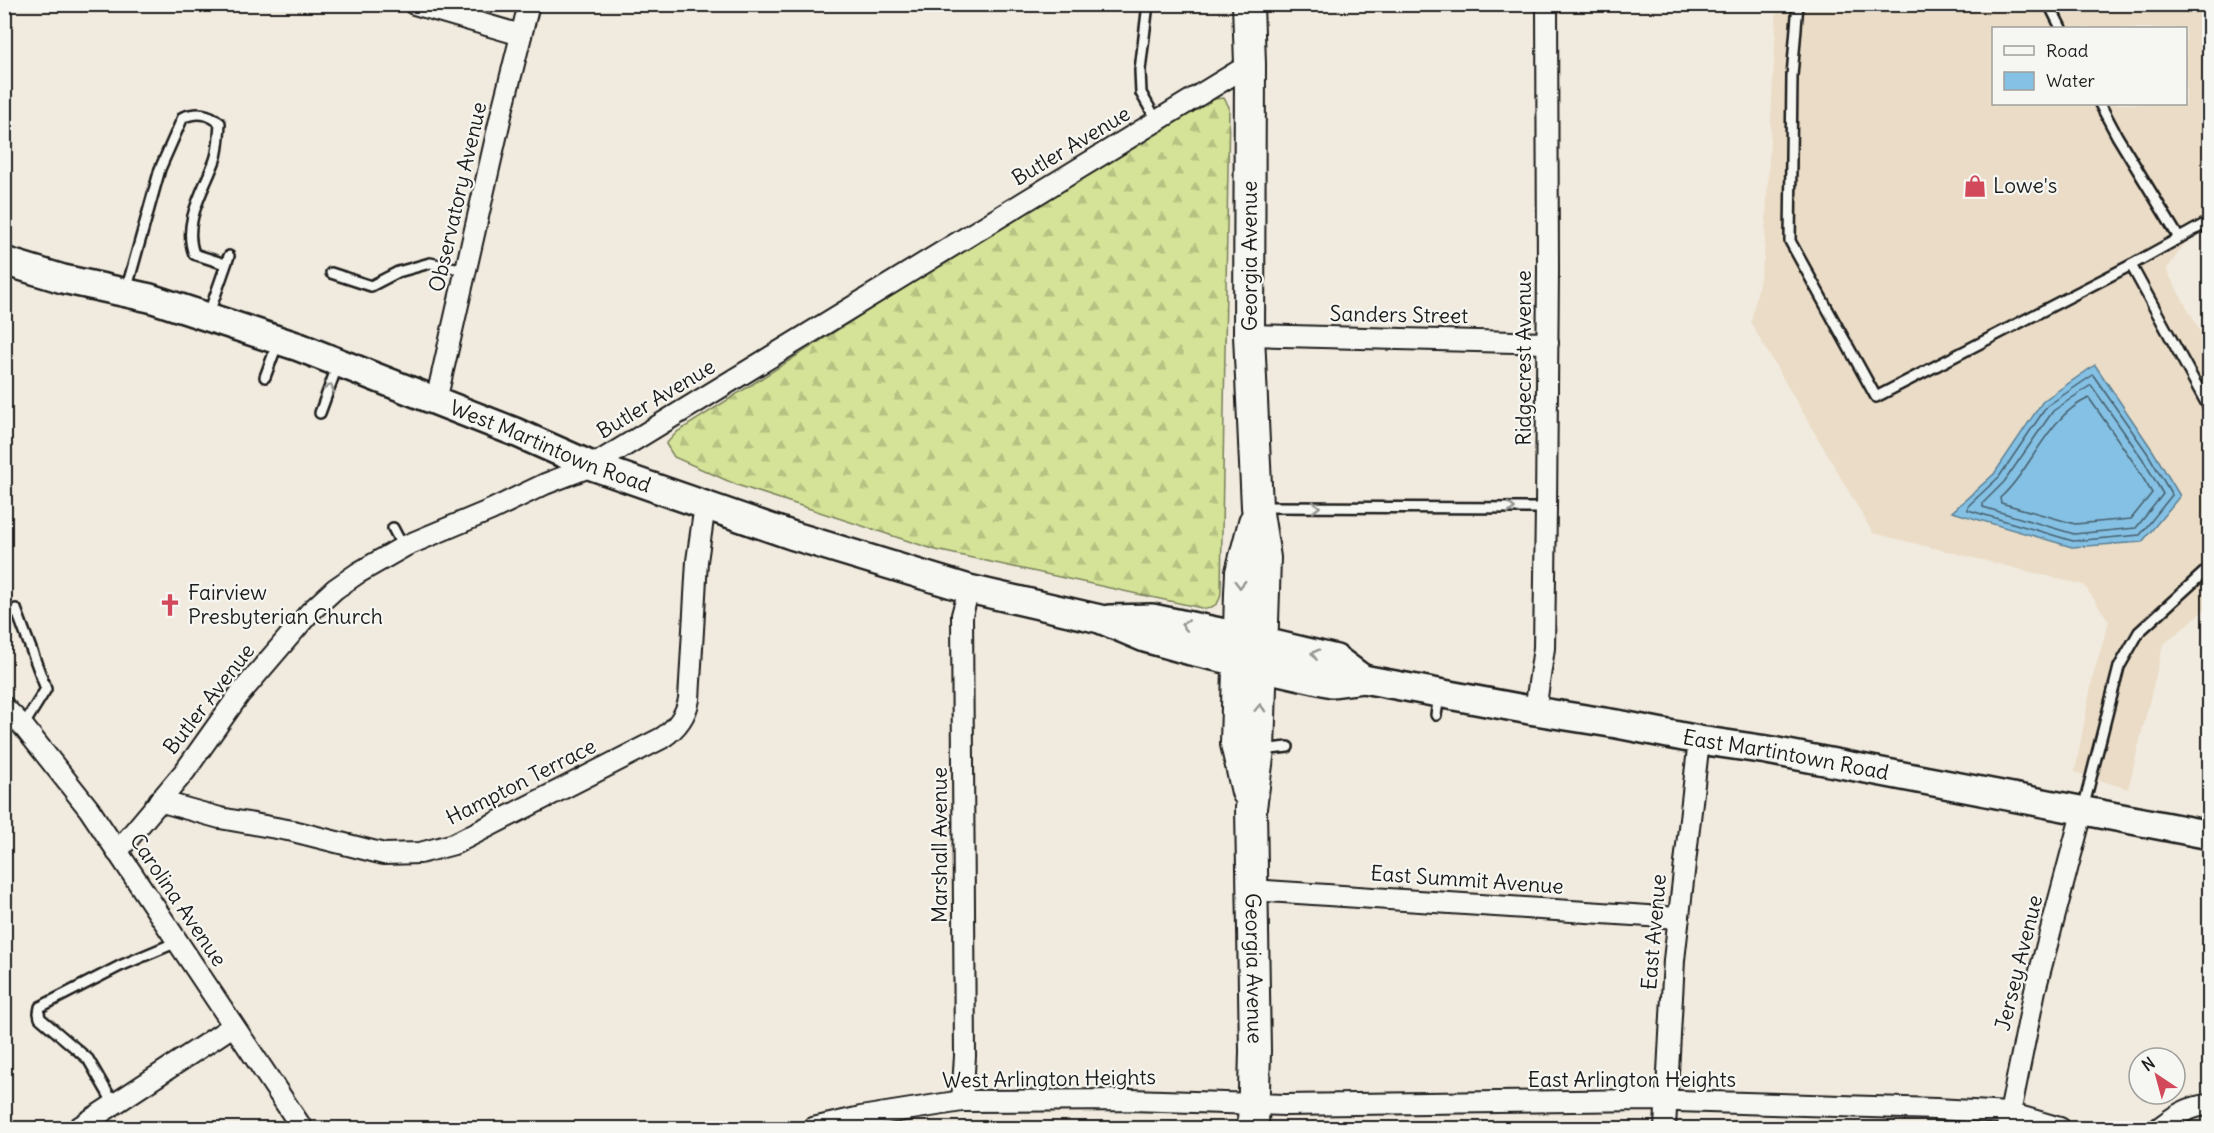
<svg xmlns="http://www.w3.org/2000/svg" width="2214" height="1133" font-family="Delius,sans-serif">
  <style>
    .built { fill: #eadcc6; fill-rule: evenodd }
    .forest { fill: url(#forest-firs); stroke: #78805a; stroke-width: 1.5 }
    .water { fill: #84c1e4; stroke: #5a7f94; stroke-width: 1.5 }
    .lines { fill: none; stroke-linecap: round; stroke-linejoin: round }
    .shore { stroke: #465e6c; stroke-width: 1.5 }
    .lane-casing { stroke: #1c1c1c; stroke-width: 14 }
    .street-casing { stroke: #1c1c1c; stroke-width: 24 }
    .secondary-casing { stroke: #1c1c1c; stroke-width: 32 }
    .primary-casing { stroke: #1c1c1c; stroke-width: 34 }
    .lane { stroke: #f6f6f2; stroke-width: 9 }
    .street { stroke: #f6f6f2; stroke-width: 20 }
    .secondary { stroke: #f6f6f2; stroke-width: 27 }
    .primary { stroke: #f6f6f2; stroke-width: 30 }
    .oneway { stroke: #949492 }
    .labels { text-anchor: middle; stroke-width: 4.5; stroke-linejoin: round; paint-order: stroke }
    .street-label { font-size: 21px; fill: #1c1c1c; stroke: #f6f6f2 }
    .poi-label { font-size: 21px; fill: #1c1c1c; stroke: #f6f6f2; text-anchor: start }
  </style>
  <defs>
    <pattern id="forest-firs" width="22" height="20" patternUnits="userSpaceOnUse" patternTransform="scale(1.5)"><rect width="22" height="20" fill="#d4e397"/><path d="M5 1l3.5 6h-7zM16 11l3.5 6h-7z" fill="#b5c282"/></pattern>
  </defs>
  <rect width="100%" height="100%" fill="#f1eade"/>
  <filter id="ink" filterUnits="userSpaceOnUse"><feTurbulence type="fractalNoise" baseFrequency=".0167" numOctaves="2"/><feDisplacementMap in="SourceGraphic" scale="12" xChannelSelector="R" yChannelSelector="G"/><feConvolveMatrix kernelMatrix="1 2 1 2 8 2 1 2 1" color-interpolation-filters="sRGB"/></filter>
  <g filter="url(#ink)">
    <path class="built" d="M 1777,5 L 2209,5 L 2209,225 L 2190,236 L 2166,270 L 2209,347 L 2209,606 L 2163,645 L 2128,789 L 2075,772 L 2093,676 L 2109,621 L 2084,585 L 1873,533 L 1751,323 L 1764,257 ZM 1994,28 L 2186,28 L 2186,104 L 1994,104 Z"/>
    <path class="forest" d="M 1224,98 L 1229,107 L 1221,592 C 1220,603 1216,606 1206,609 L 936,550 L 737,485 L 674,457 L 666,444 L 677,432 L 1116,153 L 1213,99 Z"/>
    <polygon class="water" points="2095,365 2153,451 2180,496 2142,542 2072,547 1952,512 1994,474 2043,401"/>
    <g class="lines">
      <g class="shore">
        <polygon points="2093,375 2148,454 2172,495 2140,535 2073,541 1968,510 1968,506 1999,477 2047,406"/>
        <polygon points="2091,385 2142,458 2163,494 2136,528 2074,534 1983,507 1983,503 2004,482 2053,411"/>
        <path d="M 2089,398 L 2134,463 L 2152,493 L 2131,519 L 2075,524 L 2001,503 L 2000,498 C 2033,468 2046,417 2089,398 Z"/>
      </g>
      <g class="lane-casing">
        <g id="lane">
          <polyline points="1148,4 1140,70 1141,93 1157,121"/>
          <polyline points="1798,4 1792,76 1790,241 1876,397 2131,265"/>
          <polyline points="2049,4 2061,28"/>
          <polyline points="2100,104 2117,136 2179,238"/>
          <polyline points="2210,221 2131,265 2210,410"/>
          <polyline points="331,273 371,286 398,272 430,263 466,270"/>
          <path d="M 126,291 L 160,169 L 183,117 C 198,112 208,113 220,123 C 219,135 219,149 215,160 C 204,190 182,222 194,254 L 225,264"/>
          <polyline points="208,316 229,256"/>
          <polyline points="265,377 278,342"/>
          <polyline points="320,413 338,364"/>
          <polyline points="1260,507 1546,508"/>
          <polyline points="393,528 403,547"/>
          <polyline points="4,620 16,609 46,689 23,726"/>
          <polyline points="1436,715 1439,697"/>
          <polyline points="1262,750 1288,747"/>
          <polyline points="2083,809 2119,667 2139,632 2210,567"/>
          <polyline points="114,1104 88,1059 40,1018 39,1013 40,1007 120,966 177,942"/>
        </g>
      </g>
      <g class="street-casing">
        <g id="street">
          <polyline points="414,4 521,35"/>
          <polyline points="1249,335 1548,343"/>
          <polyline points="436,401 502,111 529,4"/>
          <polyline points="4,707 23,726 89,809 302,1128"/>
          <polyline points="1535,711 1544,648 1546,508 1548,269 1547,4"/>
          <path d="M 159,801 L 220,818 L 293,831 L 384,854 L 420,853 L 454,844 L 662,738 C 677,728 686,716 689,699 L 697,561 L 705,505"/>
          <polyline points="117,852 185,771 239,695 310,612 335,589 358,573 405,546 491,510 545,484 592,466 1250,64"/>
          <polyline points="1251,890 1679,918"/>
          <polyline points="962,1101 965,1056 962,615 969,589"/>
          <polyline points="78,1128 233,1026"/>
          <polyline points="813,1128 861,1117 962,1101 1131,1100 1285,1105 1646,1100 1936,1109 2009,1113 2060,1128"/>
          <polyline points="1665,1128 1674,960 1699,740"/>
          <polyline points="2007,1128 2035,990 2083,809"/>
          <path d="M 2159,1128 C 2175,1116 2188,1106 2210,1105"/>
        </g>
      </g>
      <g class="secondary-casing">
        <g id="secondary">
          <path id="s1" d="M 4,261 L 63,279 L 150,298 L 299,347 L 515,432 L 592,466 L 791,535 L 969,589 L 1100,619 L 1145,638 L 1191,651 L 1332,683 L 1363,679 L 1535,711 L 1617,724 L 1699,740 L 1767,750 L 2210,835"/>
          <polyline points="1110,619 1152,618 1239,636 1336,659 1363,679"/>
        </g>
      </g>
      <g class="primary-casing">
        <g id="primary">
          <path id="s2" d="M 1248,4 L 1250,64 L 1249,335 L 1257,507 L 1265,558 L 1259,750 L 1251,808 L 1255,1051 L 1253,1128"/>
          <polyline points="1247,792 1236,744 1240,593 1241,572 1254,522"/>
        </g>
      </g>
      <use href="#lane" class="lane"/>
      <use href="#street" class="street"/>
      <use href="#secondary" class="secondary"/>
      <use href="#primary" class="primary"/>
    </g>
    <defs><path id="oneway-chevron" d="M-2-3.5L2.5 0L-2 3.5" fill="none" stroke-width="1.6" stroke-linecap="round" stroke-linejoin="round" transform="scale(1.5)"/></defs>
    <g class="oneway">
      <use href="#oneway-chevron" transform="translate(330 388) rotate(-70)"/>
      <use href="#oneway-chevron" transform="translate(1316 507)"/>
      <use href="#oneway-chevron" transform="translate(1511 508)"/>
      <use href="#oneway-chevron" transform="translate(1240 584) rotate(91)"/>
      <use href="#oneway-chevron" transform="translate(1185 625) rotate(-169)"/>
      <use href="#oneway-chevron" transform="translate(1315 654) rotate(-166)"/>
      <use href="#oneway-chevron" transform="translate(1260 708) rotate(-88)"/>
    </g>
  </g>
  <defs>
    <g id="shop-bare" transform="scale(1.8)"><path d="M-5-2.5h2.3a2.7 3.5 0 0 1 5.4 0H5L5.5 6h-11ZM-1.5-2.5h3a1.5 2.3 0 0 0-3 0Z" fill="#d1495b" stroke="#f6f6f2" stroke-width="2.5" paint-order="stroke"/></g>
    <g id="church-bare" transform="scale(1.8)"><path d="M-1.2-6h2.4v3.5h3.3v2.4h-3.3V6h-2.4V-.1h-3.3v-2.4h3.3Z" fill="#d1495b" stroke="#f6f6f2" stroke-width="2.5" paint-order="stroke"/></g>
  </defs>
  <g fill-rule="evenodd">
    <use href="#shop-bare" x="1975" y="186"/>
    <use href="#church-bare" x="170" y="605"/>
  </g>
  <g class="labels">
    <g class="street-label">
      <text transform="translate(1071 146) rotate(-31)" y="7">Butler Avenue</text>
      <text transform="translate(458 197) rotate(-77)" y="7">Observatory Avenue</text>
      <text transform="translate(1250 256) rotate(-90)" y="7">Georgia Avenue</text>
      <text transform="translate(1399 315) rotate(1)" y="7">Sanders Street</text>
      <text transform="translate(1524 358) rotate(-90)" y="7">Ridgecrest Avenue</text>
      <text transform="translate(656 399) rotate(-31)" y="7">Butler Avenue</text>
      <text dy="7" stroke="none"><textPath href="#s1" startOffset="578">West Martintown Road</textPath></text>
      <text transform="translate(209 699) rotate(-52)" y="7">Butler Avenue</text>
      <text dy="7" stroke="none"><textPath href="#s1" startOffset="1857">East Martintown Road</textPath></text>
      <text transform="translate(521 782) rotate(-27)" y="7">Hampton Terrace</text>
      <text transform="translate(940 845) rotate(-90)" y="7">Marshall Avenue</text>
      <text transform="translate(1467 880) rotate(4)" y="7">East Summit Avenue</text>
      <text transform="translate(178 900) rotate(56)" y="7">Carolina Avenue</text>
      <text transform="translate(1654 932) rotate(-85)" y="7">East Avenue</text>
      <text transform="translate(2019 963) rotate(-76)" y="7">Jersey Avenue</text>
      <text dy="7" stroke="none"><textPath href="#s2" startOffset="966">Georgia Avenue</textPath></text>
      <text transform="translate(1049 1079) rotate(-1)" y="7">West Arlington Heights</text>
      <text x="1632" y="1087">East Arlington Heights</text>
    </g>
    <g class="poi-label">
      <text x="1993" y="193">Lowe's</text>
      <text x="188" y="600">Fairview<tspan x="188" dy="24">Presbyterian Church</tspan></text>
    </g>
  </g>
  <rect width="2214" height="1133" fill="none" stroke="#f6f6f2" stroke-width="24"/>
  <rect x="12" y="12" width="2190" height="1109" fill="none" stroke="#1c1c1c" stroke-width="2" filter="url(#ink)"/>
  <rect x="1992" y="27" width="195" height="78" fill="#f6f6f2" stroke="#9f9f9c" stroke-width="1.5"/>
  <rect x="2004" y="46" width="30" height="9" fill="#f6f6f2" stroke="#9f9f9c" stroke-width="1.5"/>
  <text x="2046" y="57" font-size="18" fill="#1c1c1c">Road</text>
  <rect x="2004" y="72" width="30" height="18" fill="#84c1e4" stroke="#9f9f9c" stroke-width="1.5"/>
  <text x="2046" y="87" font-size="18" fill="#1c1c1c">Water</text>
  <g transform="translate(2157 1076) rotate(324)"><circle r="28" fill="#f6f6f2" stroke="#9f9f9c" stroke-width="1.5"/>
  <path d="M0-4.5L10 22L0 15L-10 22Z" fill="#d1495b"/>
  <text y="-9" font-size="16" font-weight="bold" text-anchor="middle" fill="#1c1c1c">N</text>
  </g>
</svg>
